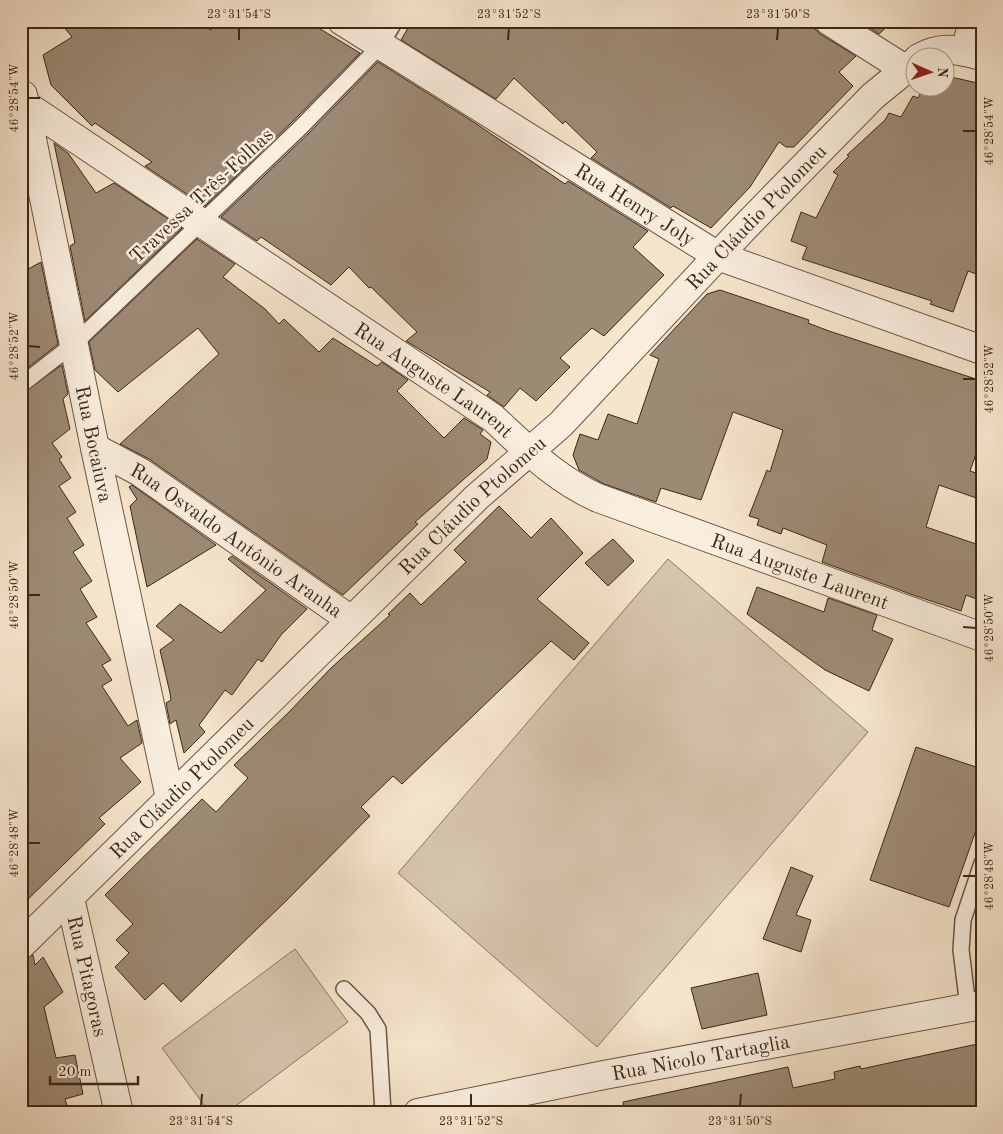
<svg xmlns="http://www.w3.org/2000/svg" width="1003" height="1134" font-family="'Old Standard TT',serif">
  <style>
    .green { fill: #d7c5ae; stroke: #8a7662 }
    .building { fill: #9d8a75; stroke: #3d2716 }
    .lines { fill: none; stroke-linecap: round; stroke-linejoin: round }
    .lane-casing { stroke: #6b5644; stroke-width: 18 }
    .street-casing { stroke: #6b5644; stroke-width: 30 }
    .lane { stroke: #f9eede; stroke-width: 15 }
    .street { stroke: #f9eede; stroke-width: 28 }
    .ticks { fill: none; stroke: #3d2716; stroke-width: 2 }
    .labels { text-anchor: middle; stroke-width: 5; stroke-linejoin: round; paint-order: stroke }
    .street-label { font-size: 20px; fill: #3d2716; stroke: #f9eede }
    .neatline { fill: none; stroke: #3d2716; stroke-width: 2 }
    .ticks-label { font-size: 12px; text-anchor: middle; fill: #3d2716 }
  </style>
  <rect width="100%" height="100%" fill="#f6e5cd"/>
  <filter id="stains"><feTurbulence type="fractalNoise" baseFrequency=".004" numOctaves="4"/><feColorMatrix values="0 0 0 0 .2 0 0 0 0 .09 0 0 0 0 .02 0 0 0 .5 -.17"/></filter>
  <radialGradient id="worn" r=".72"><stop offset=".6" stop-color="#630" stop-opacity="0"/><stop offset="1" stop-color="#630" stop-opacity=".3"/></radialGradient>
  <g class="green">
    <polygon points="668,559 868,732 597,1047 398,873"/>
    <polygon points="295,949 348,1022 226,1113 210,1113 162,1048"/>
  </g>
  <g class="building">
    <polygon points="59,21 195,21 211,30 216,21 307,21 360,53 294,120 205,206 145,166 152,162 95,123 92,126 51,85 43,55 72,37"/>
    <polygon points="412,21 814,21 815,29 820,34 856,56 839,72 853,86 794,147 786,147 779,142 750,187 711,228 673,206 671,208 591,158 597,152 565,121 563,124 514,78 496,99 401,40"/>
    <polygon points="859,21 893,21 879,34"/>
    <polygon points="378,62 475,123 565,184 568,181 648,231 633,247 664,275 604,336 592,328 560,358 570,367 536,401 520,388 504,407 487,395 490,392 406,341 417,332 371,287 369,288 349,267 331,285 261,237 257,241 221,217 308,134"/>
    <polygon points="951,77 982,84 982,276 968,271 953,312 930,304 932,301 802,259 807,247 791,241 801,212 816,218 838,175 833,172 849,156 847,155 885,120 889,113 901,117 913,96 918,98 923,88 947,88"/>
    <polygon points="54,143 68,153 96,193 114,183 182,228 85,321 70,246 75,243"/>
    <polygon points="197,239 235,264 223,277 265,309 279,324 284,319 319,352 333,338 377,366 382,362 408,380 397,391 444,438 464,418 483,430 480,434 491,442 487,459 415,522 418,524 343,595 149,459 120,444 219,354 198,328 118,392 95,370 89,342"/>
    <polygon points="41,262 58,344 21,373 21,273"/>
    <polygon points="720,290 809,320 808,323 829,331 976,379 976,381 982,383 982,437 970,471 982,475 982,500 939,485 926,527 982,546 982,601 966,595 961,611 916,596 822,562 827,545 783,528 781,534 757,525 759,519 749,516 767,470 770,472 783,430 733,412 701,500 661,488 656,502 604,484 579,470 573,455 580,434 598,440 608,414 637,424 659,359 650,355 707,294"/>
    <polygon points="62,365 68,394 63,399 70,429 52,443 62,457 59,459 71,478 59,486 76,512 67,518 84,545 73,552 92,581 80,589 97,617 86,623 111,660 102,665 112,680 102,686 128,726 137,720 142,743 120,758 141,782 99,818 105,824 21,906 21,394"/>
    <polygon points="132,485 216,545 147,587 130,506 137,499 129,487"/>
    <polygon points="499,506 531,538 551,518 583,553 537,599 589,643 574,660 551,641 402,784 393,776 361,807 370,816 285,902 181,1002 163,983 145,1000 115,967 129,953 116,940 133,924 105,895 202,799 216,812 248,778 234,765 289,712 331,668 390,615 388,614 410,593 421,605 466,562 454,550"/>
    <polygon points="613,539 634,561 608,586 585,563"/>
    <polygon points="232,556 307,609 281,635 262,662 258,659 232,695 225,690 199,725 205,732 184,753 176,720 170,724 166,703 171,700 170,693 160,650 174,640 156,626 180,604 221,633 266,590 228,559"/>
    <polygon points="757,587 824,612 828,598 877,615 872,630 893,639 869,691 825,670 747,614"/>
    <polygon points="916,747 982,769 982,813 949,907 870,880"/>
    <polygon points="791,867 813,876 796,915 811,920 801,952 763,939"/>
    <polygon points="33,955 35,965 43,957 63,992 44,1007 56,1058 75,1055 83,1094 65,1099 69,1113 21,1113 21,960"/>
    <polygon points="758,973 767,1015 702,1029 691,988"/>
    <polygon points="982,1043 982,1113 624,1113 623,1102 788,1067 793,1088 835,1079 834,1072 860,1066 861,1069"/>
  </g>
  <g class="lines">
    <g class="lane-casing">
      <g id="lane">
        <polyline points="21,385 75,343 301,127 380,46 395,21"/>
        <polyline points="344,989 368,1013 378,1029 383,1113"/>
        <polyline points="968,1007 961,950 963,920 982,863"/>
      </g>
    </g>
    <g class="street-casing">
      <g id="street">
        <path id="s1" d="M 342,21 L 718,256 L 982,350"/>
        <polyline points="829,21 905,69"/>
        <polyline points="965,52 973,21"/>
        <path d="M 919,58 C 942,45 957,50 982,56"/>
        <path id="s2" d="M 23,95 L 95,448 L 170,798"/>
        <path id="s3" d="M 24,104 L 493,418 C 528,450 554,478 598,498 L 982,637"/>
        <path id="s4" d="M 95,448 L 140,472 L 351,620"/>
        <path id="s5" d="M 70,898 L 119,1113"/>
        <path id="s6" d="M 21,945 L 477,497 L 561,424 L 744,228 L 873,96 L 916,61"/>
        <path id="s7" d="M 418,1113 L 604,1075 L 982,1005"/>
      </g>
    </g>
    <use href="#lane" class="lane"/>
    <use href="#street" class="street"/>
  </g>
  <path class="ticks" d="M 239,40 L 239,28M 508,40 L 509,28M 777,40 L 778,28M 28,98 L 40,98M 963,131 L 976,131M 28,346 L 40,347M 963,379 L 976,379M 28,595 L 40,595M 963,627 L 976,628M 28,843 L 40,843M 963,876 L 976,876M 201,1106 L 202,1094M 471,1106 L 471,1094M 740,1106 L 741,1094"/>
  <g class="labels">
    <g class="street-label">
      <text transform="translate(201 195) rotate(-43)" y="7">Travessa Três-Folhas</text>
      <text dy="7" stroke="none"><textPath href="#s1" startOffset="346">Rua Henry Joly</textPath></text>
      <text dy="7" stroke="none"><textPath href="#s6" startOffset="1035">Rua Cláudio Ptolomeu</textPath></text>
      <text dy="7" stroke="none"><textPath href="#s3" startOffset="494">Rua Auguste Laurent</textPath></text>
      <text dy="7" stroke="none"><textPath href="#s2" startOffset="356">Rua Bocaiuva</textPath></text>
      <text dy="7" stroke="none"><textPath href="#s6" startOffset="630">Rua Cláudio Ptolomeu</textPath></text>
      <text dy="7" stroke="none"><textPath href="#s4" startOffset="169">Rua Osvaldo Antônio Aranha</textPath></text>
      <text dy="7" stroke="none"><textPath href="#s3" startOffset="912">Rua Auguste Laurent</textPath></text>
      <text dy="7" stroke="none"><textPath href="#s6" startOffset="225">Rua Cláudio Ptolomeu</textPath></text>
      <text dy="7" stroke="none"><textPath href="#s5" startOffset="80">Rua Pitagoras</textPath></text>
      <text dy="7" stroke="none"><textPath href="#s7" startOffset="288">Rua Nicolo Tartaglia</textPath></text>
    </g>
  </g>
  <rect width="1003" height="1134" fill="none" stroke="#f6e5cd" stroke-width="55"/>
  <g transform="translate(930 72) rotate(92)"><circle r="24" fill="#f9eede" stroke="#ae9e8e"/>
  <path d="M0-4L9 19L0 12L-9 19Z" fill="#8f2418"/>
  <text y="-8" font-size="14" font-weight="bold" text-anchor="middle" fill="#3d2716">N</text>
  </g>
  <path d="M50 1076v8h88v-8" fill="none" stroke="#3d2716" stroke-width="2.5"/>
  <text x="58" y="1076" font-size="15" fill="#3d2716" stroke="#f9eede" stroke-width="4" paint-order="stroke">20 m</text>
  <rect x="28" y="28" width="948" height="1078" class="neatline"/>
  <g class="ticks-label">
    <text x="239" y="18">23°31'54"S</text>
    <text x="509" y="18">23°31'52"S</text>
    <text x="778" y="18">23°31'50"S</text>
    <text transform="translate(14 98) rotate(-90)" y="4">46°28'54"W</text>
    <text transform="translate(989 131) rotate(-90)" y="4">46°28'54"W</text>
    <text transform="translate(14 346) rotate(-90)" y="4">46°28'52"W</text>
    <text transform="translate(989 379) rotate(-90)" y="4">46°28'52"W</text>
    <text transform="translate(14 595) rotate(-90)" y="4">46°28'50"W</text>
    <text transform="translate(989 628) rotate(-90)" y="4">46°28'50"W</text>
    <text transform="translate(14 843) rotate(-90)" y="4">46°28'48"W</text>
    <text transform="translate(989 876) rotate(-90)" y="4">46°28'48"W</text>
    <text x="201" y="1125">23°31'54"S</text>
    <text x="471" y="1125">23°31'52"S</text>
    <text x="740" y="1125">23°31'50"S</text>
  </g>
  <rect width="100%" height="100%" filter="url(#stains)"/>
  <rect width="100%" height="100%" fill="url(#worn)"/>
</svg>
